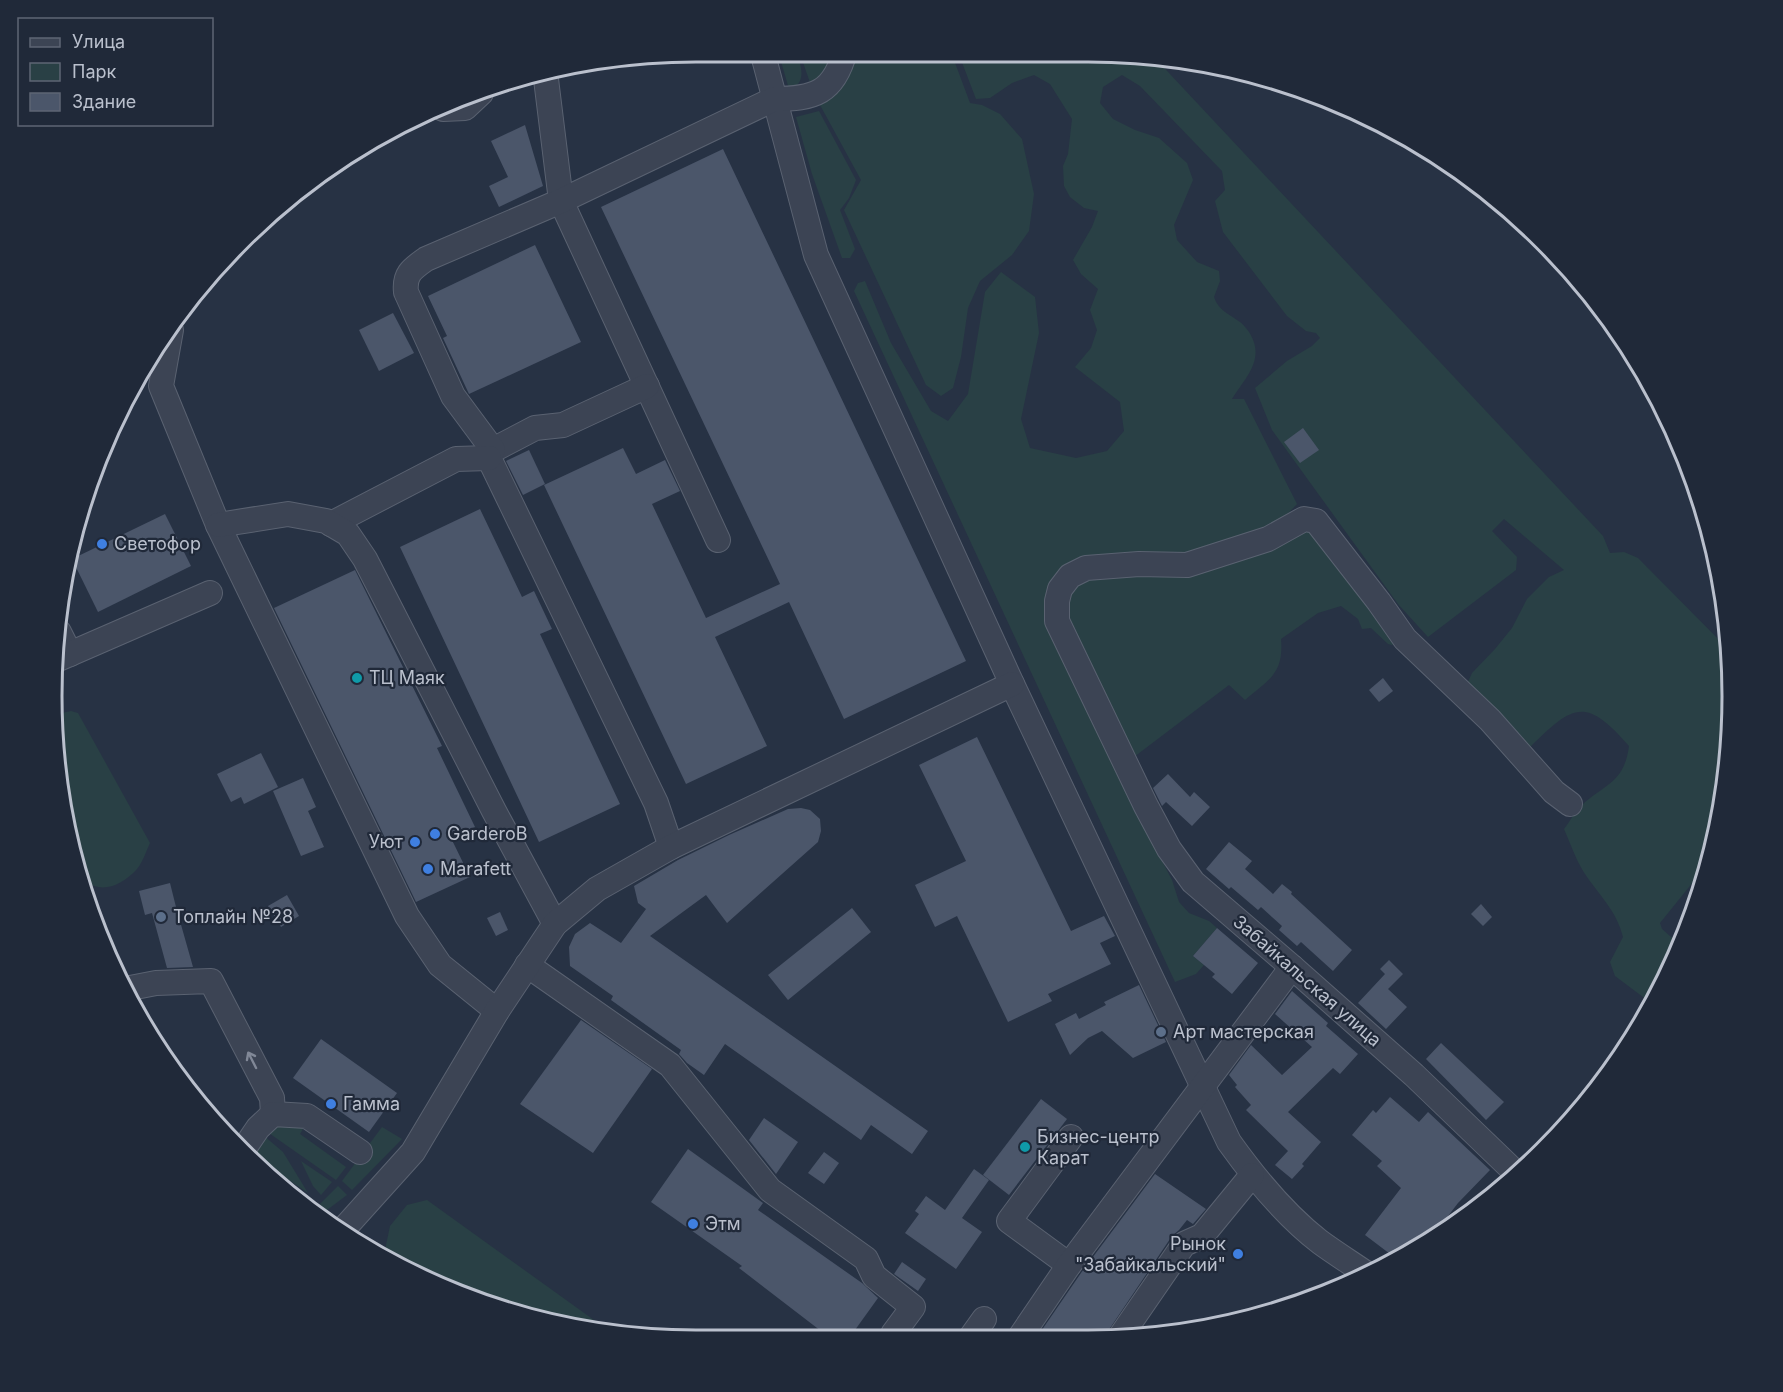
<svg xmlns="http://www.w3.org/2000/svg" width="1783" height="1392" font-family="Inter,sans-serif">
  <style>
    .green { fill: #294045 }
    .building { fill: #4b566a }
    .lines { fill: none; stroke-linecap: round; stroke-linejoin: round }
    .minor-casing { stroke: #5a6271; stroke-width: 26 }
    .minor { stroke: #3c4454; stroke-width: 24 }
    .oneway { stroke: #818897 }
    .shop-dot { fill: #3f7fe0; stroke: #202939; stroke-width: 2 }
    .culture-dot { fill: #0f9aa8; stroke: #202939; stroke-width: 2 }
    .service-dot { fill: #5c6f8a; stroke: #202939; stroke-width: 2 }
    .labels { text-anchor: middle; stroke-width: 4.5; stroke-linejoin: round; paint-order: stroke }
    .poi-label { font-size: 18px; fill: #bac0cd; stroke: #202939; text-anchor: start }
    .street-label { font-size: 18px; fill: #bac0cd; stroke: #202939 }
    .rim { fill: none; stroke: #bac0cd; stroke-width: 3 }
  </style>
  <rect width="100%" height="100%" fill="#273244"/>
  <g class="green">
    <path d="M 778,51 L 796,51 C 801,65 808,84 789,89 Z"/>
    <polygon points="799,51 951,52 970,103 982,105 1000,114 1022,139 1034,194 1029,231 1012,255 980,281 968,308 961,357 953,388 941,396 926,385 844,210 861,180 814,94"/>
    <path d="M 958,52 L 1129,52 L 1154,57 L 1603,536 L 1610,553 L 1624,552 L 1638,558 L 1728,649 L 1731,738 L 1710,861 L 1660,923 L 1662,929 L 1679,944 L 1666,981 L 1653,1002 L 1647,1000 L 1615,976 L 1610,962 L 1623,937 C 1617,912 1601,897 1587,877 C 1577,863 1571,845 1564,829 C 1570,822 1574,812 1581,806 C 1604,784 1624,784 1629,746 C 1584,694 1572,706 1527,750 L 1467,684 L 1472,673 L 1495,649 L 1512,628 L 1527,599 L 1549,577 L 1564,570 L 1504,519 L 1492,531 L 1517,557 L 1516,570 L 1428,637 L 1398,604 L 1272,430 L 1255,388 L 1287,361 L 1312,346 L 1320,338 L 1316,333 L 1306,331 L 1287,316 L 1223,232 L 1215,201 L 1225,190 L 1222,171 L 1140,86 L 1122,75 L 1103,87 L 1100,103 L 1113,119 L 1135,130 L 1159,138 L 1187,163 L 1193,180 L 1174,225 L 1177,240 L 1197,262 L 1219,271 L 1220,281 L 1214,297 C 1218,310 1229,314 1240,322 C 1244,325 1246,328 1249,332 C 1266,359 1246,377 1232,399 L 1244,399 L 1297,504 L 1273,529 L 1217,551 L 1168,556 L 1050,589 L 1148,834 L 1172,880 L 1179,902 L 1189,913 L 1209,921 L 1217,928 L 1193,956 L 1204,965 L 1196,974 L 1175,982 L 854,291 L 858,283 L 865,281 L 891,343 L 931,411 L 948,421 L 968,394 L 985,292 L 1001,272 L 1035,297 L 1039,333 L 1021,419 L 1030,448 L 1076,458 L 1107,451 L 1124,431 L 1120,402 L 1075,367 L 1091,348 L 1097,330 L 1090,310 L 1098,289 L 1081,274 L 1073,260 L 1092,227 L 1098,211 L 1084,208 L 1070,197 L 1064,186 L 1063,166 L 1068,154 L 1072,119 L 1050,84 L 1034,75 L 1012,83 L 990,98 L 976,99 Z"/>
    <polygon points="819,111 856,180 849,198 840,210 855,249 850,258 842,258 812,174 796,117"/>
    <path d="M 1310,530 L 1396,643 L 1392,645 L 1388,644 L 1371,628 L 1362,629 L 1358,619 L 1341,606 L 1318,613 L 1281,639 C 1284,674 1269,679 1245,700 L 1229,685 L 1130,760 L 1065,622 L 1065,586 L 1076,576 Z"/>
    <path d="M 71,711 L 78,713 L 150,843 C 146,851 143,862 137,869 C 115,893 87,896 73,863 L 53,715 Z"/>
    <polygon points="272,1124 306,1124 300,1134 346,1167 336,1180 266,1131"/>
    <polygon points="382,1127 402,1139 352,1190 342,1181"/>
    <polygon points="263,1135 283,1152 308,1193 249,1153"/>
    <polygon points="249,1158 303,1195 310,1201 307,1205 292,1195"/>
    <polygon points="301,1161 332,1182 321,1195 313,1186"/>
    <polygon points="338,1186 347,1195 327,1210 322,1209 320,1204"/>
    <polygon points="427,1200 612,1333 570,1329 449,1292 385,1250 390,1226 407,1205"/>
  </g>
  <g class="building">
    <polygon points="525,125 543,186 499,207 489,186 508,177 491,141"/>
    <polygon points="723,149 966,661 844,719 789,602 715,637 767,746 686,784 544,485 623,448 636,474 665,460 680,491 652,504 706,618 780,584 601,207"/>
    <polygon points="535,245 581,342 469,394 443,338 447,336 428,296"/>
    <polygon points="393,313 414,353 379,371 359,330"/>
    <polygon points="1303,428 1319,450 1300,463 1284,442"/>
    <polygon points="529,450 545,484 523,495 506,461"/>
    <polygon points="480,509 522,597 534,591 552,629 540,634 620,804 539,842 400,547"/>
    <polygon points="165,514 191,566 98,612 72,559"/>
    <polygon points="355,570 442,746 437,748 475,827 451,838 470,877 416,902 274,608"/>
    <polygon points="1383,678 1393,691 1379,702 1369,690"/>
    <polygon points="977,737 1071,931 1104,916 1115,936 1100,943 1111,964 1048,994 1052,1001 1008,1022 957,916 935,927 915,885 966,861 919,765"/>
    <polygon points="261,753 278,787 244,804 241,797 231,802 217,774"/>
    <polygon points="1168,774 1190,797 1194,792 1210,807 1192,826 1166,802 1162,806 1153,788"/>
    <polygon points="303,778 316,807 308,811 324,847 301,856 273,791"/>
    <polygon points="801,808 810,810 820,819 821,831 818,842 727,923 706,895 650,936 928,1131 912,1154 871,1125 861,1140 725,1044 704,1075 687,1063 679,1054 681,1050 611,1000 613,996 570,966 569,947 575,934 590,923 621,943 646,909 638,903 634,886 678,860 729,835 788,809"/>
    <polygon points="1229,842 1252,861 1245,869 1273,894 1282,884 1292,892 1291,894 1352,950 1333,971 1301,942 1297,946 1279,930 1282,926 1261,907 1258,910 1231,887 1229,889 1206,869"/>
    <polygon points="170,883 176,907 193,967 167,968 152,913 145,915 139,891"/>
    <polygon points="287,895 299,916 281,927 268,906"/>
    <polygon points="1481,904 1492,917 1483,926 1471,914"/>
    <polygon points="852,908 871,932 788,1000 768,975"/>
    <polygon points="500,912 508,930 496,936 487,918"/>
    <polygon points="1217,928 1258,963 1232,994 1212,977 1215,974 1193,956"/>
    <polygon points="1389,960 1403,974 1388,989 1407,1007 1386,1029 1358,1003 1385,974 1380,969"/>
    <polygon points="1139,985 1166,1042 1133,1058 1102,1031 1088,1038 1070,1055 1055,1024 1076,1013 1079,1019 1106,1005 1104,1002"/>
    <polygon points="1292,991 1328,1023 1326,1026 1358,1054 1340,1074 1333,1068 1288,1112 1321,1142 1302,1164 1304,1166 1292,1179 1275,1165 1288,1151 1246,1110 1251,1105 1235,1087 1237,1085 1229,1075 1251,1045 1282,1075 1312,1047 1275,1014"/>
    <polygon points="581,1020 652,1069 593,1153 520,1104"/>
    <polygon points="321,1039 397,1093 369,1132 293,1078"/>
    <polygon points="1441,1043 1504,1102 1486,1120 1426,1059"/>
    <polygon points="1390,1097 1419,1122 1428,1112 1490,1170 1458,1203 1429,1241 1424,1239 1413,1252 1398,1260 1365,1235 1401,1188 1377,1166 1382,1161 1352,1135 1373,1110 1376,1113"/>
    <polygon points="1041,1099 1067,1119 1009,1195 983,1175"/>
    <polygon points="764,1118 798,1142 776,1174 749,1140"/>
    <polygon points="688,1149 763,1203 758,1210 862,1283 878,1298 855,1330 870,1340 834,1341 739,1268 742,1266 651,1202"/>
    <polygon points="824,1152 839,1163 824,1184 808,1173"/>
    <polygon points="974,1169 989,1180 962,1218 982,1232 956,1269 905,1233 919,1214 915,1211 926,1196 945,1210"/>
    <polygon points="1155,1174 1206,1209 1193,1224 1187,1220 1179,1230 1172,1236 1102,1340 1035,1340 1081,1273"/>
    <polygon points="902,1262 926,1279 918,1291 894,1274"/>
  </g>
  <g class="lines">
    <g class="minor-casing">
      <g id="minor">
        <path d="M 762,51 L 816,255 L 1012,684 L 1229,1142 C 1254,1177 1285,1215 1320,1242 C 1335,1253 1351,1263 1367,1274"/>
        <polyline points="545,71 561,201 718,540"/>
        <polyline points="443,109 465,108 481,93"/>
        <polyline points="171,330 161,386 218,525 407,916 440,965 497,1011"/>
        <polyline points="647,386 563,425 535,428 493,450 489,458 656,803 671,847"/>
        <path d="M 493,450 L 453,396 L 406,292 C 404,274 412,269 426,259 L 561,201 L 774,99 C 814,99 834,93 845,51"/>
        <polyline points="331,524 456,459 489,458"/>
        <polyline points="218,525 288,514 326,521 348,534 365,559 494,811 555,924"/>
        <polyline points="59,632 70,654"/>
        <polyline points="56,660 210,593"/>
        <polyline points="527,965 670,1065 770,1190 866,1259 874,1276 913,1307 893,1334 894,1340"/>
        <polyline points="125,989 156,983 211,981 272,1098 273,1114"/>
        <polyline points="241,1153 258,1128 273,1114 307,1116 360,1152"/>
        <polyline points="1518,1175 1414,1075 1292,967 1193,882 1169,849 1146,806 1057,621 1057,601 1060,589 1070,576 1086,568 1139,564 1187,565 1268,539 1304,519 1316,521 1379,602 1405,639 1490,720 1554,792 1570,804"/>
        <polyline points="340,1233 413,1152 497,1011 555,924 597,889 671,847 1012,684"/>
        <polyline points="1069,1265 1009,1221 1071,1137"/>
        <polyline points="969,1340 984,1319"/>
        <polyline points="1018,1340 1069,1265 1292,967"/>
        <polyline points="1118,1340 1184,1244 1202,1236 1252,1175"/>
      </g>
    </g>
    <use href="#minor" class="minor"/>
  </g>
  <defs><path id="oneway-shaft" d="M-6 0H5M1.5-3L5.5 0L1.5 3" fill="none" stroke-width="1.6" stroke-linecap="round" stroke-linejoin="round" transform="scale(1.5)"/></defs>
  <use class="oneway" href="#oneway-shaft" transform="translate(252 1060) rotate(-117)"/>
  <g class="shop-dot">
    <circle cx="102" cy="544" r="6"/>
    <circle cx="435" cy="834" r="6"/>
    <circle cx="415" cy="842" r="6"/>
    <circle cx="428" cy="869" r="6"/>
    <circle cx="331" cy="1104" r="6"/>
    <circle cx="693" cy="1224" r="6"/>
    <circle cx="1238" cy="1254" r="6"/>
  </g>
  <g class="culture-dot">
    <circle cx="357" cy="678" r="6"/>
    <circle cx="1025" cy="1147" r="6"/>
  </g>
  <g class="service-dot">
    <circle cx="161" cy="917" r="6"/>
    <circle cx="1161" cy="1032" r="6"/>
  </g>
  <g class="labels">
    <g class="poi-label">
      <text x="114" y="550">Светофор</text>
      <text x="369" y="684">ТЦ Маяк</text>
      <text x="447" y="840">GarderoB</text>
      <text x="403" y="848" text-anchor="end">Уют</text>
      <text x="440" y="875">Marafett</text>
      <text x="173" y="923">Топлайн №28</text>
      <text x="1173" y="1038">Арт мастерская</text>
      <text x="343" y="1110">Гамма</text>
      <text x="1037" y="1143">Бизнес-центр<tspan x="1037" dy="21">Карат</tspan></text>
      <text x="705" y="1230">Этм</text>
      <text x="1226" y="1250" text-anchor="end">Рынок<tspan x="1226" dy="21">"Забайкальский"</tspan></text>
    </g>
    <g class="street-label">
      <text transform="translate(1307 981) rotate(41)" y="6">Забайкальская улица</text>
    </g>
  </g>
  <path d="M0 0H1783V1392H0ZM696 62H1088A634 634 0 0 1 1722 696V696A634 634 0 0 1 1088 1330H696A634 634 0 0 1 62 696V696A634 634 0 0 1 696 62Z" fill="#202939" fill-rule="evenodd"/>
  <path class="rim" d="M696 62H1088A634 634 0 0 1 1722 696V696A634 634 0 0 1 1088 1330H696A634 634 0 0 1 62 696V696A634 634 0 0 1 696 62Z"/>
  <rect x="18" y="18" width="195" height="108" fill="#202939" stroke="#5e6574" stroke-width="1.5"/>
  <rect x="30" y="38" width="30" height="9" fill="#3c4454" stroke="#5e6574" stroke-width="1.5"/>
  <text x="72" y="48" font-size="18" fill="#bac0cd">Улица</text>
  <rect x="30" y="63" width="30" height="18" fill="#294045" stroke="#5e6574" stroke-width="1.5"/>
  <text x="72" y="78" font-size="18" fill="#bac0cd">Парк</text>
  <rect x="30" y="93" width="30" height="18" fill="#4b566a" stroke="#5e6574" stroke-width="1.5"/>
  <text x="72" y="108" font-size="18" fill="#bac0cd">Здание</text>
</svg>
